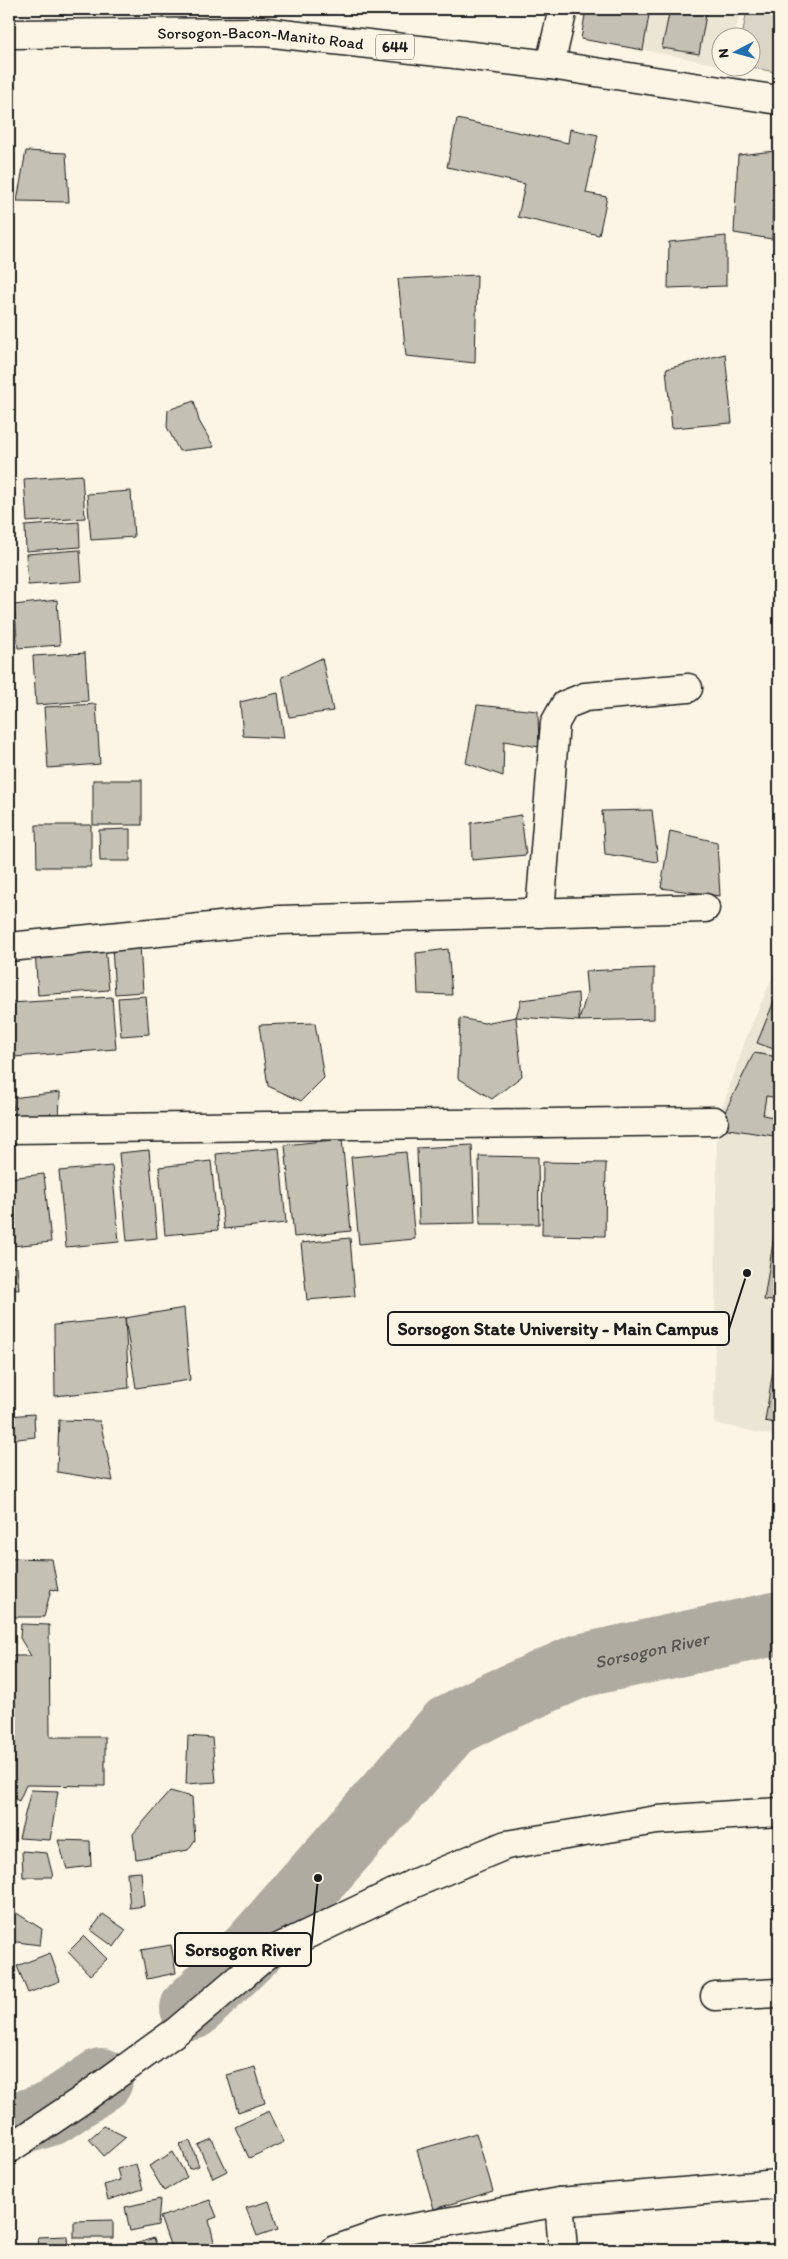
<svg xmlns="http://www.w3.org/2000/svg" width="788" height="2259" font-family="Itim,sans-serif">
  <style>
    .built { fill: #ebe5d6 }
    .green { fill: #dbd5c8; stroke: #7c7872 }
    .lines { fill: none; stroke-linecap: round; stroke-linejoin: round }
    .river { stroke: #b0aba1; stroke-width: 64 }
    .building { fill: #c4c0b3; stroke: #1c1c1c }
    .minor-casing { stroke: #1c1c1c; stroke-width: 31 }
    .major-casing { stroke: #1c1c1c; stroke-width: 31 }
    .minor { stroke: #fcf5e5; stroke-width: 28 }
    .major { stroke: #fcf5e5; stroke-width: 28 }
    .labels { text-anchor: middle; stroke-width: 4.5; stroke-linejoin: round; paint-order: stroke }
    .shield { fill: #fcf5e5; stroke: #5f5d58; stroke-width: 1 }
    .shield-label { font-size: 15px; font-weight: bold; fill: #1c1c1c }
    .street-label { font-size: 16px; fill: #1c1c1c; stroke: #fcf5e5 }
    .water-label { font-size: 18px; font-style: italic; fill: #575551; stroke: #fcf5e5 }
    .leader { fill: none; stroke: #1c1c1c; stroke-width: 2 }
    .callout-dot { fill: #1c1c1c; stroke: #fcf5e5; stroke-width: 2 }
    .callout { fill: #fcf5e5; stroke: #1c1c1c; stroke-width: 2 }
    .callout-label { font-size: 18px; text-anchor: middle; font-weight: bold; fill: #1c1c1c }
  </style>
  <rect width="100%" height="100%" fill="#fcf5e5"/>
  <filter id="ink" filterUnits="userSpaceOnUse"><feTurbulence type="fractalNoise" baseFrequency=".02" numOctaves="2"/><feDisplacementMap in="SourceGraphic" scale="10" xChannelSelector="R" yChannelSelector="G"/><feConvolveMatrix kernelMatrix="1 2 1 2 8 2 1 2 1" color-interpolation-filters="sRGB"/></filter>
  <g filter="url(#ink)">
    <g class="built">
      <polygon points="650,9 740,9 735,37 720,38 720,65 643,50"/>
      <polygon points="779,962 779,1437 714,1423 717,1123 748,1033"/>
    </g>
    <polygon class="green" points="747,9 779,9 779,73 751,67 750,38 742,37"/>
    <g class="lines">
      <g class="river">
        <path id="s1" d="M 192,2008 L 253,1949 L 450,1726 L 489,1706 L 579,1666 L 779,1623"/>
        <polyline points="9,2127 52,2113 101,2080"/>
      </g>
    </g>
    <g class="building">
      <polygon points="231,9 295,9 295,13"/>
      <polygon points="586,9 650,9 643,50 581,39"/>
      <polygon points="670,9 707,9 699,54 662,48"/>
      <polygon points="457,119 568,143 570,129 598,135 586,193 607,197 599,235 518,217 525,184 447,167"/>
      <polygon points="26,151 66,153 69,202 17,201"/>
      <polygon points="775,151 772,239 734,233 738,155"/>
      <polygon points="726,236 726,286 668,288 669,242"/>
      <polygon points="477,275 475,363 406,356 398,279"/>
      <polygon points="725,354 732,423 672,428 666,369"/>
      <polygon points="194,401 199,421 214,447 179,451 167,427 168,410"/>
      <polygon points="82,475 85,518 27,522 24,479"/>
      <polygon points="131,491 134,537 91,540 87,494"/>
      <polygon points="79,522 80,547 26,551 25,526"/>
      <polygon points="80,550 82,581 28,585 26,554"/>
      <polygon points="57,600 60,645 18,648 14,605"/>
      <polygon points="85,653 88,701 36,705 33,656"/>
      <polygon points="322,658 333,711 289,717 282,677"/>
      <polygon points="278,693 284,738 243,736 240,702"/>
      <polygon points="96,704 100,764 48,768 44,707"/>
      <polygon points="477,705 538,711 539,747 504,741 503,776 466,763"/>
      <rect x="93" y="780" width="49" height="45"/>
      <polygon points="652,810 658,862 605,854 602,811"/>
      <polygon points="521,815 526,855 472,860 471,823"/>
      <polygon points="36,825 91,825 91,867 37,867"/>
      <polygon points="130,829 130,861 100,861 99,830"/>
      <polygon points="670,831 717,842 720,896 661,888"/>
      <polygon points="105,945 109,990 38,995 35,950"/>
      <polygon points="140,945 143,992 115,994 112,947"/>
      <polygon points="448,949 452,995 418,994 416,953"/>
      <polygon points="654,968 654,1019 579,1021 587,993 585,971"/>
      <polygon points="779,989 779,1051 757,1043"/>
      <polygon points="578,993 579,1021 516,1017 521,1000"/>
      <polygon points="146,996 149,1034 121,1036 118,998"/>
      <polygon points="112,997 116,1049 14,1057 10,1003"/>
      <polygon points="516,1017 522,1076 492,1099 458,1078 460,1018 484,1023"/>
      <polygon points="315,1023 324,1078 301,1101 268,1086 259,1025"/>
      <polygon points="754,1053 779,1057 779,1098 766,1096 763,1115 778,1118 774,1136 722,1128 723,1116"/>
      <polygon points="60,1092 59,1122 15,1121 12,1098"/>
      <polygon points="342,1139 351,1231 294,1237 285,1145"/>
      <polygon points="472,1145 475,1223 419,1224 417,1148"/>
      <polygon points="279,1148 286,1223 224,1229 216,1154"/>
      <polygon points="149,1150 157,1238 127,1241 119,1153"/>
      <polygon points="406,1152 415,1239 359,1244 351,1157"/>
      <polygon points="479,1156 538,1157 539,1224 480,1224"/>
      <polygon points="211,1161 218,1230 165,1235 159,1167"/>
      <polygon points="543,1162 606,1163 605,1236 542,1235"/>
      <polygon points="112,1166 119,1242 66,1247 59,1171"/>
      <polygon points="44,1174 51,1242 12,1246 9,1208 9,1178"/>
      <polygon points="779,1204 779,1302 764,1300"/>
      <polygon points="350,1238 355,1296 307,1300 301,1243"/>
      <polygon points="9,1266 17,1266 19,1290 9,1289"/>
      <polygon points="184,1308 190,1380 136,1388 125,1318"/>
      <polygon points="125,1318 129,1388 55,1396 54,1325"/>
      <polygon points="779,1332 779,1424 765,1421"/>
      <polygon points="34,1414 35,1437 9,1440 9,1416"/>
      <polygon points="59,1420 100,1421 113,1481 57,1472"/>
      <polygon points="9,1558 52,1559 58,1591 51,1589 44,1617 9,1617"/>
      <polygon points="21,1624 49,1625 50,1737 105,1737 105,1786 26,1785 19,1801 9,1796 11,1743 9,1742 9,1656 31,1656 20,1638"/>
      <polygon points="188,1736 212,1738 216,1782 186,1784"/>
      <polygon points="31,1790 58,1791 50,1840 19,1838"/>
      <polygon points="170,1791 192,1797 195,1840 188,1850 136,1859 133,1834"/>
      <polygon points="58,1840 90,1841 91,1866 67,1869"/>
      <polygon points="22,1851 47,1853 53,1877 23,1877"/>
      <polygon points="141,1872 144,1906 130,1908 127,1873"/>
      <polygon points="10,1909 42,1929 40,1945 9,1941"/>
      <polygon points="103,1914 126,1930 114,1947 91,1930"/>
      <polygon points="84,1936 107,1959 90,1975 68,1952"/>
      <polygon points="171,1945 176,1973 147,1979 141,1950"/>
      <polygon points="50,1953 60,1981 28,1993 17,1966"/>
      <polygon points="255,2067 265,2103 238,2112 227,2075"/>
      <polygon points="269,2111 284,2142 249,2158 235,2127"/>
      <polygon points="104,2126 126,2137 104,2156 89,2139"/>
      <polygon points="476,2133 493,2191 434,2209 417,2150"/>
      <polygon points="212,2139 227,2171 213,2178 198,2145"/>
      <polygon points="190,2141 199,2166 189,2169 180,2144"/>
      <polygon points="173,2152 187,2177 164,2191 149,2166"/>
      <polygon points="136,2164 143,2189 108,2200 104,2185 120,2180 117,2169"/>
      <polygon points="160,2199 158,2225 130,2231 125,2207"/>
      <polygon points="210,2200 217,2217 209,2220 216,2250 172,2250 160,2217"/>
      <polygon points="269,2201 278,2229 257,2236 246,2208"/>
      <polygon points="113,2220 113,2238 74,2238 74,2221"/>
      <polygon points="67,2236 68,2250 39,2250 38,2237"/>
      <polygon points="154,2238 158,2250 127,2250 126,2247"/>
    </g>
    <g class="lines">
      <g class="minor-casing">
        <g id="minor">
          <polyline points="550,65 563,9"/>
          <polyline points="540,913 555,723 565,705 585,697 688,688"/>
          <polyline points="9,947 280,920 705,908"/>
          <polyline points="9,1129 714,1121"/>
          <polyline points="715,1996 779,1993"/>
          <polyline points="9,2149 79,2102 178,2030 270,1952 415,1883 506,1845 657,1820 779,1812"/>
          <polyline points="559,2202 563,2250"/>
          <polyline points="335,2250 384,2233 559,2202 779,2184"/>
        </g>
      </g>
      <g class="major-casing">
        <g id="major">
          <path id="s2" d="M 9,34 L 265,32 L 550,65 L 779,100"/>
        </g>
      </g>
      <use href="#minor" class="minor"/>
      <use href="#major" class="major"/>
    </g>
  </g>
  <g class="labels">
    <rect class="shield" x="376" y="34.5" width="38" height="25" rx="4"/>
    <g class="shield-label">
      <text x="395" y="52">644</text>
    </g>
    <g class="street-label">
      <text dy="6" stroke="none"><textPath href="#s2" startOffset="252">Sorsogon-Bacon-Manito Road</textPath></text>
    </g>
    <g class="water-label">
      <text dy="6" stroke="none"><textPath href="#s1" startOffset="599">Sorsogon River</textPath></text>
    </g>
  </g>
  <path class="leader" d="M747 1273L729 1329M318 1878L311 1949"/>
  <g class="callout-dot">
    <circle cx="747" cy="1273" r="5"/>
    <circle cx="318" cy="1878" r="5"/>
  </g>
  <g class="callout">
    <rect x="388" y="1312" width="341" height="33" rx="5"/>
    <rect x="175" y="1933" width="136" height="33" rx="5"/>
  </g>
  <g class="callout-label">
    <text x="558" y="1335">Sorsogon State University - Main Campus</text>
    <text x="243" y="1956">Sorsogon River</text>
  </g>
  <rect width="788" height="2259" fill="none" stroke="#fcf5e5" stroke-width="30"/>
  <rect x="15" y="15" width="758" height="2229" fill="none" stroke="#1c1c1c" stroke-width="2" filter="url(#ink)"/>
  <g transform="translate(736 52) rotate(264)"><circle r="24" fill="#fcf5e5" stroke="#a29e95"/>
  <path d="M0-4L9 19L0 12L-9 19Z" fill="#1f6fb2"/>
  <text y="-8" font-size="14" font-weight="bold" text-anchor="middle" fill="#1c1c1c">N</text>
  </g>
</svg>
